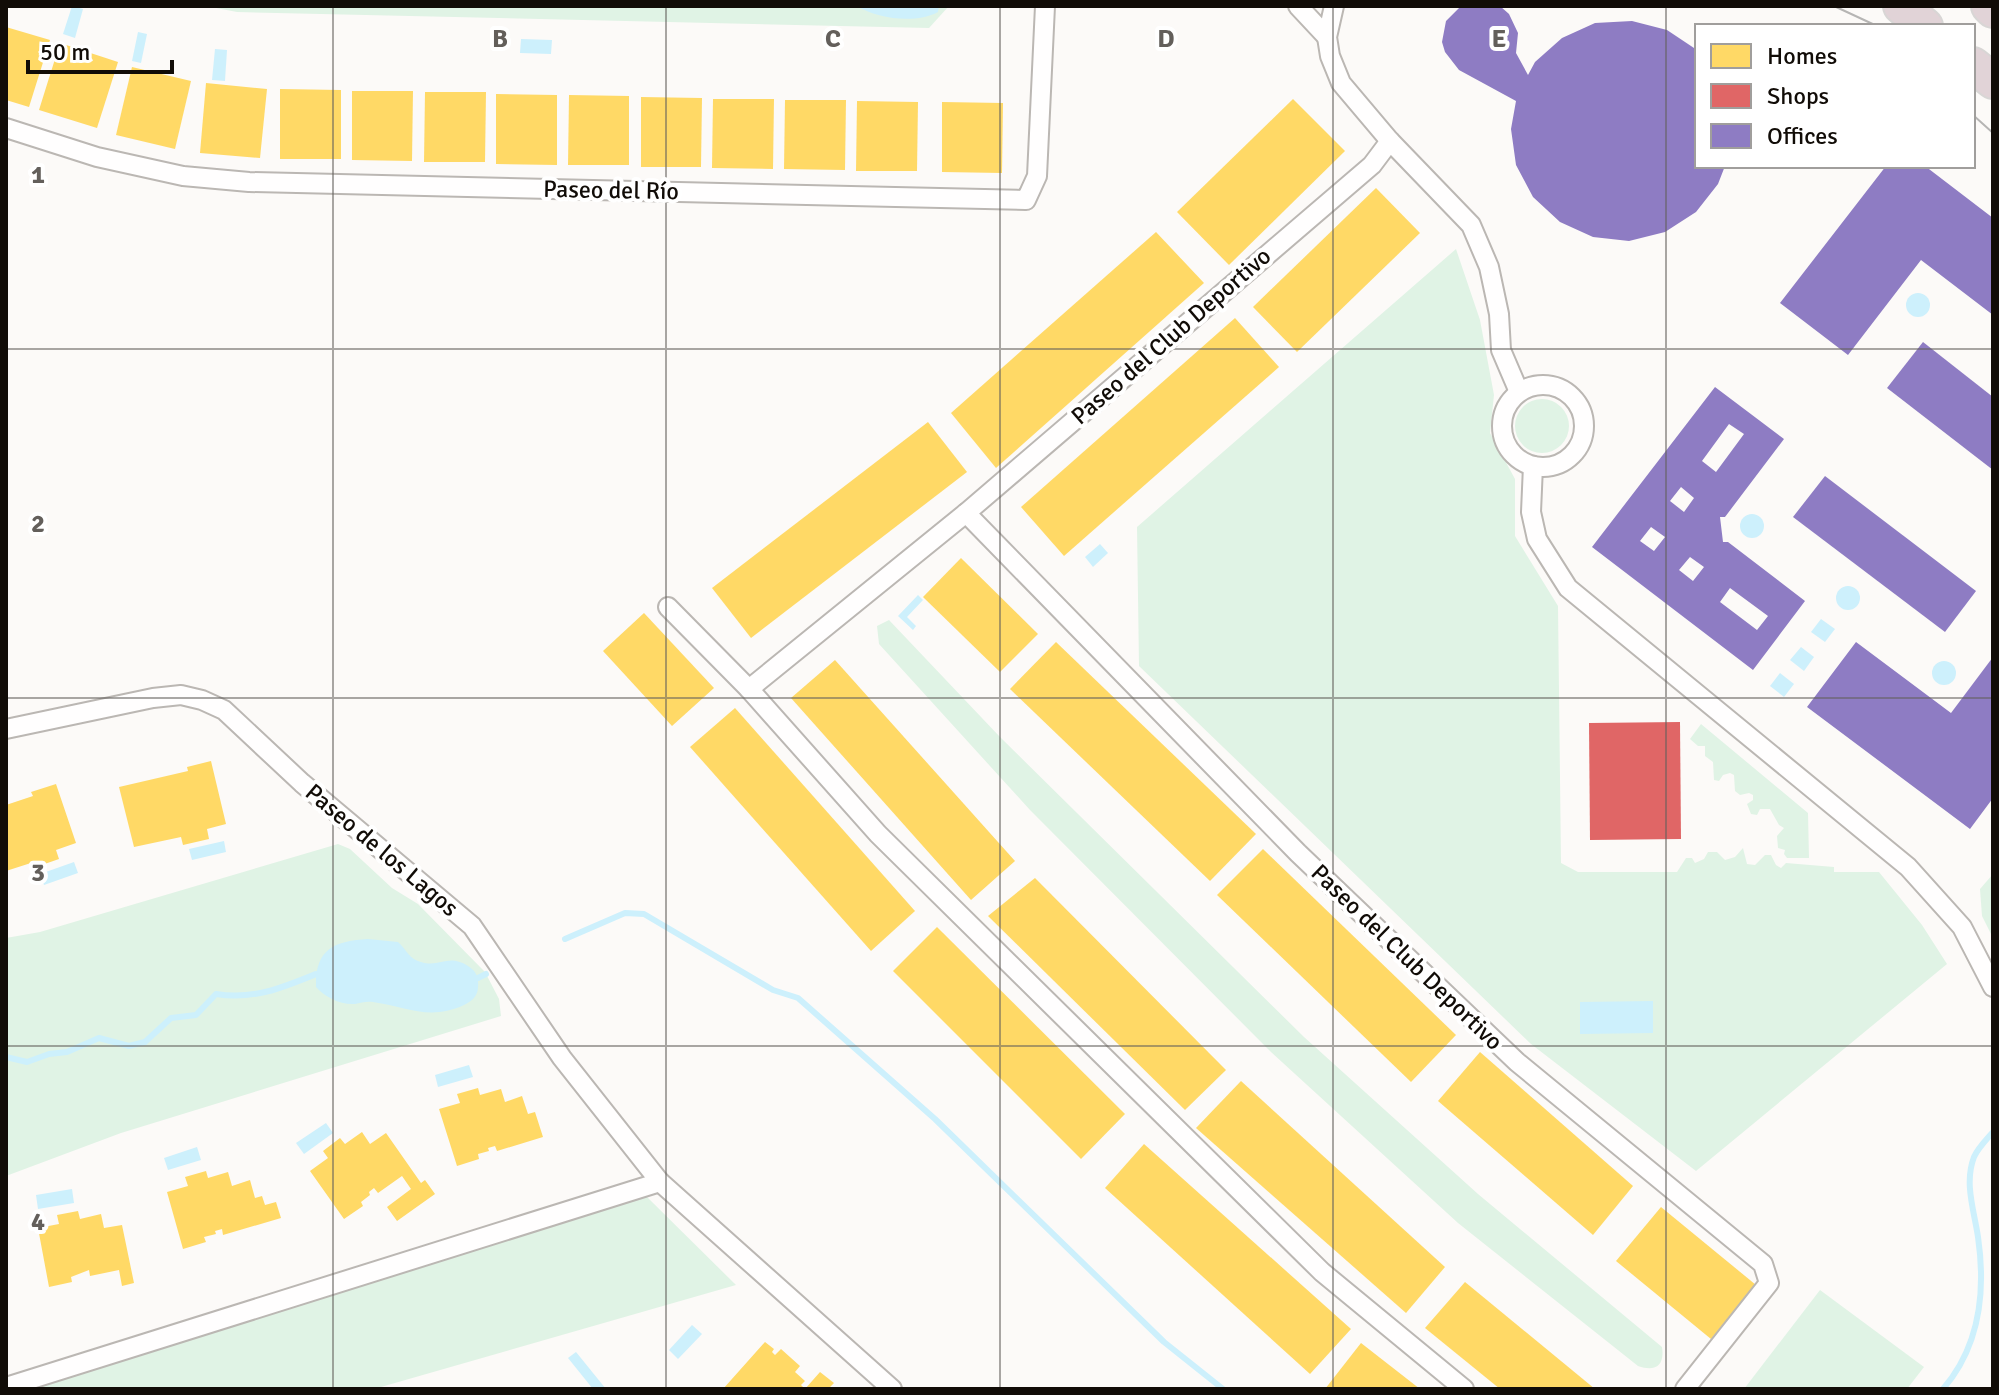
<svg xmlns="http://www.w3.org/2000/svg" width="1999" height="1395" font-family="Signika,sans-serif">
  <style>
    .green { fill: #e0f3e5 }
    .water { fill: #cdf0fc }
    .homes { fill: #ffd966 }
    .shops { fill: #e06666 }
    .offices { fill: #8e7cc3; fill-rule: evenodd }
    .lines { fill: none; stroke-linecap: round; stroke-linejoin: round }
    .stream { stroke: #cdf0fc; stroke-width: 6 }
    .street-casing { stroke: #bbb7b3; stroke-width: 22 }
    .highway-casing { stroke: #d8d6d5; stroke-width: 38 }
    .street { stroke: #fffefe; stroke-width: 18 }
    .highway { stroke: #e1d3d7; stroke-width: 34 }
    .tram { stroke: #b6b5b4; stroke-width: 2 }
    .grid { fill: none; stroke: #635f5b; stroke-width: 2; stroke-opacity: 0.55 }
    .labels { text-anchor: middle; stroke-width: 8; stroke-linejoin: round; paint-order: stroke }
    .street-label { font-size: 24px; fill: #110c07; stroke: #fff }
    .grid-label { font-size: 26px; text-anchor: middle; font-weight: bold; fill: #635f5b; stroke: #fff; stroke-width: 8; stroke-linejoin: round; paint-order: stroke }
  </style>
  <rect width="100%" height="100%" fill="#fcfaf8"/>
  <g class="green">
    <polygon points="206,6 949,6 929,28 237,12"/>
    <polygon points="1456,249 1480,320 1494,395 1490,433 1515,479 1515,536 1558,606 1561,863 1578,872 1677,872 1686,858 1692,858 1695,863 1704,859 1708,852 1717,852 1725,860 1735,857 1743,848 1747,864 1755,865 1765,855 1771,855 1776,865 1781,868 1786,863 1834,867 1834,872 1879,872 1922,925 1947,964 1696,1171 1531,1044 1139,666 1137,527"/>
    <circle cx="1542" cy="426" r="27"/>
    <path d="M 889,620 L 1000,737 L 1304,1037 L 1478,1194 L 1662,1347 C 1665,1366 1655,1372 1638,1366 L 1458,1223 L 1271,1052 L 1030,810 L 879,644 L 877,626 Z"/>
    <polygon points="1701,724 1808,813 1809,858 1787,858 1784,854 1785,850 1778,848 1777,836 1784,828 1779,825 1770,809 1760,809 1757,815 1751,814 1747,804 1753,800 1753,795 1749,793 1740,795 1735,791 1734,775 1730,773 1723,775 1719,781 1714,780 1713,762 1705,756 1705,746 1698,746 1690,739"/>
    <polygon points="338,844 350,849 392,888 418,904 485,972 499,999 501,1016 121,1133 6,1176 6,938 40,932"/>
    <polygon points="1993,874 1993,938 1982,916 1980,889"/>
    <polygon points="645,1195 736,1285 374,1389 14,1389"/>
    <polygon points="1820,1290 1924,1367 1907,1389 1744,1389"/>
  </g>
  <g class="water">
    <polygon points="72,6 83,9 75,38 63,34"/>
    <path d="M 857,6 L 939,6 L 938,12 C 916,24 877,19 857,6 Z"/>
    <polygon points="138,32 147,34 141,63 132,61"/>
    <polygon points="521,39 552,40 551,54 520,53"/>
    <polygon points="215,49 227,50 225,81 212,80"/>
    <circle cx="1918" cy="305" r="12"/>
    <circle cx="1752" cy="526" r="12"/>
    <polygon points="1100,544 1108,553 1093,567 1085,557"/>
    <circle cx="1848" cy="598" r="12"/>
    <polygon points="918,595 923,600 907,617 916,626 913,630 898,616"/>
    <polygon points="1821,619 1835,629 1825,642 1811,632"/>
    <polygon points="1801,647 1814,657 1804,671 1790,660"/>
    <circle cx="1944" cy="673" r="12"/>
    <polygon points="1780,673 1794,684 1784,697 1770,686"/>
    <polygon points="224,841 226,852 192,860 189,849"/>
    <polygon points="74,862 78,873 44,885 40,874"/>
    <path d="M 368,939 L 398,942 C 406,949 410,960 421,962 C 440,968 448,953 468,966 C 476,971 479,977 478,987 C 478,996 472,1001 464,1005 C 429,1021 408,1007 373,1002 C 366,1001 361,1003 355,1004 C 340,1005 325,997 316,987 C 315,949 334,941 368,939 Z"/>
    <polygon points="1653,1001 1653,1033 1580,1034 1580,1002"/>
    <polygon points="469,1065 473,1077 438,1087 435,1075"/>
    <polygon points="326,1123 333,1133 304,1154 296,1143"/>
    <polygon points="197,1147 201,1160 168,1170 164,1158"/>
    <polygon points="72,1189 74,1203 38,1209 36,1195"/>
    <polygon points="692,1325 702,1334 678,1359 669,1350"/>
    <polygon points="576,1352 606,1389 593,1389 568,1358"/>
  </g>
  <g class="homes">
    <polygon points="6,27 50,40 29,107 6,100"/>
    <polygon points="60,43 118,62 97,128 39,110"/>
    <polygon points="132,67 191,81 175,149 116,135"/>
    <polygon points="206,83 267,89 260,158 200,153"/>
    <polygon points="280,89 341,90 341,159 280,159"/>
    <polygon points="352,91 413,91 412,161 352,160"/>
    <polygon points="425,92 486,92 485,162 424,162"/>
    <polygon points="496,94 557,95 557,165 496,164"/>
    <polygon points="569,95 629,96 629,165 568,165"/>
    <polygon points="641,97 702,98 701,167 641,167"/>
    <polygon points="713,99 774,99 773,169 712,168"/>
    <polygon points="1293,99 1345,151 1229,265 1177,212"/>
    <polygon points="785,100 846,100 845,170 784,169"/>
    <polygon points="857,101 918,102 917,171 856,171"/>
    <polygon points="942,102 1003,103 1002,173 942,172"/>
    <polygon points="1376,188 1420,233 1297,352 1253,307"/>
    <polygon points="1156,232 1204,283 996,468 951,413"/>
    <polygon points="1235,318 1279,367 1064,556 1021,507"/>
    <polygon points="928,422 967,472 751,638 712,588"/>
    <polygon points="961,558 1038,634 1000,672 923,597"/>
    <polygon points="644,613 714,688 672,726 603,651"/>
    <polygon points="1056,642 1256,834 1210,881 1010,689"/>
    <polygon points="835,660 1015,861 971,900 791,698"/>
    <polygon points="735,708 915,911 871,951 690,747"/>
    <polygon points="211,761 226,824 207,829 209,839 183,845 181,837 134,847 119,787 188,771 187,767"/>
    <polygon points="56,784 76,843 56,850 59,859 36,867 34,862 6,871 6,805 33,796 31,792"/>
    <polygon points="1263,849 1456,1035 1411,1082 1217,895"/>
    <polygon points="1035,878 1226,1070 1185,1110 988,916"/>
    <polygon points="937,927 1125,1114 1081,1159 893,971"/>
    <polygon points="1480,1052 1633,1186 1593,1235 1438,1101"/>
    <polygon points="1241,1081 1445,1267 1406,1313 1196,1128"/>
    <polygon points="478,1088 480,1095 501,1089 505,1102 522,1096 528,1114 535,1112 543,1137 497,1151 495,1146 488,1148 489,1151 478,1154 479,1159 457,1166 439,1109 460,1103 457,1094"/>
    <polygon points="362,1132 370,1144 386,1133 421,1183 425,1180 435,1194 397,1221 387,1207 411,1189 402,1176 378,1193 374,1188 369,1192 370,1195 361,1202 363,1206 344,1219 310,1171 328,1158 323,1151 340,1138 345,1144"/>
    <polygon points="1144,1144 1351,1329 1310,1374 1105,1188"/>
    <polygon points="206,1171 208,1178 228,1172 232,1186 250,1180 255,1198 262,1196 265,1205 276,1202 281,1218 223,1235 222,1229 215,1231 216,1234 204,1237 206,1242 183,1249 167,1192 188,1186 185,1177"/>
    <polygon points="1661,1207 1756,1285 1711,1339 1616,1261"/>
    <polygon points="78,1211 80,1219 101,1214 104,1228 122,1225 134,1283 122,1286 119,1270 90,1276 89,1270 71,1277 72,1282 49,1287 38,1228 59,1224 57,1215"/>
    <polygon points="1465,1282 1595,1389 1500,1389 1425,1328"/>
    <polygon points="765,1342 774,1349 772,1352 775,1355 781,1349 800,1366 795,1372 805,1381 801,1385 805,1389 820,1372 834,1383 828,1389 723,1389"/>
    <polygon points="1361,1343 1420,1389 1325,1389"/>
  </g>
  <polygon class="shops" points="1680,722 1681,839 1590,840 1589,723"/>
  <g class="offices">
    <polygon points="1461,6 1500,6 1509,14 1518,33 1516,53 1528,75 1535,62 1562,38 1595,23 1632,21 1667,30 1697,50 1697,166 1725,166 1718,184 1696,212 1665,232 1629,241 1593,237 1560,222 1533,197 1516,165 1511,129 1516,101 1459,70 1445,52 1442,42 1446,21"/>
    <polygon points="1886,166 1925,166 1993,218 1993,315 1921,260 1848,355 1780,303"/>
    <polygon points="1923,342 1993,397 1993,470 1887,388"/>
    <path d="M 1715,387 L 1784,439 L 1725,517 L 1720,517 L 1723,542 L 1728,542 L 1805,601 L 1753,670 L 1592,547 ZM 1729,424 L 1744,434 L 1716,472 L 1702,461 ZM 1681,487 L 1694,498 L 1684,512 L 1670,501 ZM 1651,527 L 1665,537 L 1654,551 L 1640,541 ZM 1690,557 L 1704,567 L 1693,581 L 1679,570 ZM 1730,588 L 1768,616 L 1757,630 L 1720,602 Z"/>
    <polygon points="1825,476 1976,591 1945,632 1793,517"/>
    <polygon points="1856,642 1951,713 1993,657 1993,798 1970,829 1807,707"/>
  </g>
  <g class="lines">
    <g class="stream">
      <polyline points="565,939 625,913 644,914 773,990 798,998 935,1119 1164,1342 1223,1389"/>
      <polyline points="478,978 486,974"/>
      <path d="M 6,1057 L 27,1062 L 49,1054 L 67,1052 L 99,1038 L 129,1046 L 145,1042 L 171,1018 L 196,1015 L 216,994 C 253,1000 282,988 316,974"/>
      <path d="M 1943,1389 C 1980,1346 1986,1292 1978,1237 C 1974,1210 1964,1183 1974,1157 C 1978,1148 1987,1139 1993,1132"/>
    </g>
    <g class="street-casing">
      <g id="street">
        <polyline points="1298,6 1327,37"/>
        <polyline points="1334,6 1327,37 1330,56 1341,83 1390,141 1471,225 1489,267 1499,314 1501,350 1519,392"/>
        <polyline points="6,128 97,157 183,176 249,182 1026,200 1037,176 1045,6"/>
        <circle cx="1543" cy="426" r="41"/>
        <polyline points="1533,466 1531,512 1537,539 1568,588 1908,867 1962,927 1993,987"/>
        <polyline points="966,513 1298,853 1517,1062 1763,1264 1769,1283 1685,1389"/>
        <polyline points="668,607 749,689 878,834 1322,1272 1464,1389"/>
        <polyline points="749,689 966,513 1372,165 1390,141"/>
        <polyline points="6,729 153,698 181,695 202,700 224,710 302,783 472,926 562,1058 660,1182 892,1389"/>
        <polyline points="6,1387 660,1182"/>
      </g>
    </g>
    <g class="highway-casing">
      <g id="highway">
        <polyline points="1901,6 1925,26"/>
        <polyline points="1989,6 1993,10"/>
        <polyline points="1973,65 1993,81"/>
      </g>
    </g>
    <use href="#street" class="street"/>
    <use href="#highway" class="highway"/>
    <g class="tram">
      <polyline points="1834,6 1877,26"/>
      <polyline points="1973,115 1993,133"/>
    </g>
  </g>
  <path class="grid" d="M 333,6 L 333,1389M 666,6 L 666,1389M 1000,6 L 1000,1389M 1333,6 L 1333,1389M 1666,6 L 1666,1389M 6,349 L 1993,349M 6,698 L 1993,698M 6,1046 L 1993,1046"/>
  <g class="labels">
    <g class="street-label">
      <text transform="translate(611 190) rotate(1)" y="8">Paseo del Río</text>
      <text transform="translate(1171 336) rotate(-41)" y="8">Paseo del Club Deportivo</text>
      <text transform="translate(382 850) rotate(40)" y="8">Paseo de los Lagos</text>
      <text transform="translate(1407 957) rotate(44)" y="8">Paseo del Club Deportivo</text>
    </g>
  </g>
  <g class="grid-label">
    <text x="500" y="47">B</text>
    <text x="833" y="47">C</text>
    <text x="1166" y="47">D</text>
    <text x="1499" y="47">E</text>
    <text x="38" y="183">1</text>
    <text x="38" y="532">2</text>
    <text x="38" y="881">3</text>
    <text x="38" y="1230">4</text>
  </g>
  <rect width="1999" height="1395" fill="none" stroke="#110c07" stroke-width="16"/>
  <rect x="1695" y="24" width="280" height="144" fill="#ffffff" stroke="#a09e9c" stroke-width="2"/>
  <rect x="1711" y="44" width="40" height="24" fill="#ffd966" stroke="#a09e9c" stroke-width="2"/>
  <text x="1767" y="64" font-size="24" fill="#110c07">Homes</text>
  <rect x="1711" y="84" width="40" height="24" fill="#e06666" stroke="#a09e9c" stroke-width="2"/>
  <text x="1767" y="104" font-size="24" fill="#110c07">Shops</text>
  <rect x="1711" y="124" width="40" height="24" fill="#8e7cc3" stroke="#a09e9c" stroke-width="2"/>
  <text x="1767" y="144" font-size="24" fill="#110c07">Offices</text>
  <path d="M28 60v12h144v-12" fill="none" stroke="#110c07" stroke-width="4"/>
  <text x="40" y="60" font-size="24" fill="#110c07" stroke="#ffffff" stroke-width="6" paint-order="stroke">50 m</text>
</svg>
